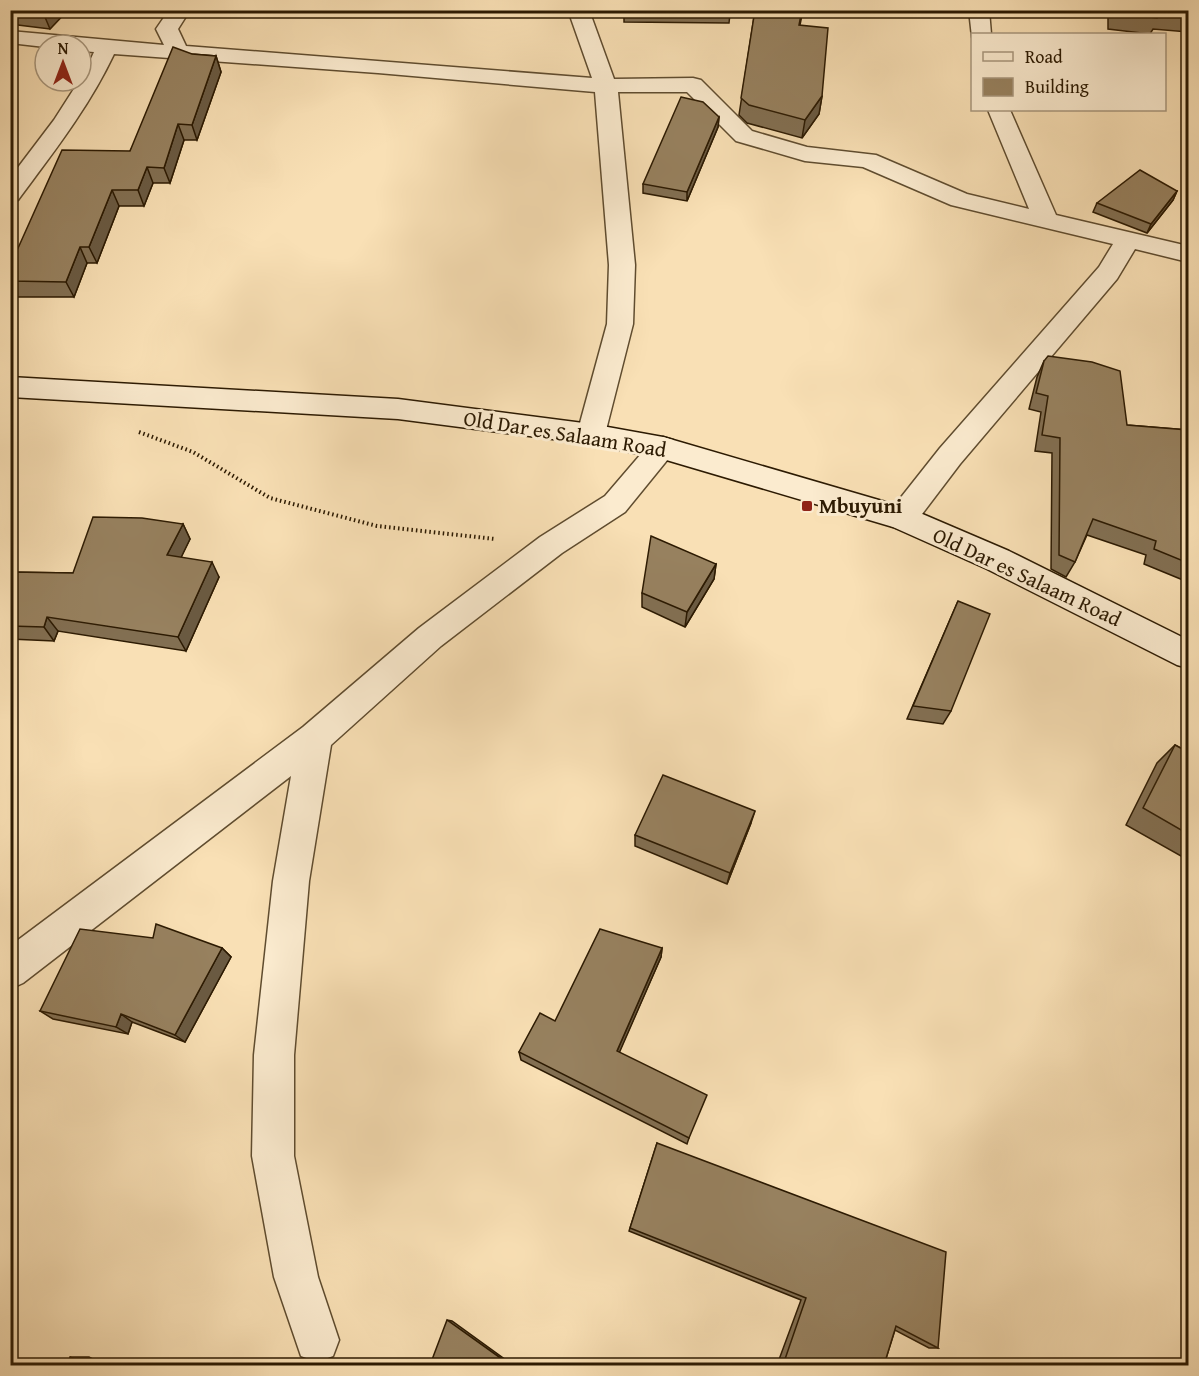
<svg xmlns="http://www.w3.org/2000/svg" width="1199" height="1376" font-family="'Gentium Book Plus',serif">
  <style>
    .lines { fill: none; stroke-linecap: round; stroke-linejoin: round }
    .street-casing { stroke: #5f4c2f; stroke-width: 3 }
    .secondary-casing { stroke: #2c1a02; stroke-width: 3 }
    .path { stroke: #2c1a02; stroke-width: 4; stroke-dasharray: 1.5 3; stroke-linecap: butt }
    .street { fill: #fbebcf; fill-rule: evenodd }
    .secondary { fill: #fbebcf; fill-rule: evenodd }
    .wall { fill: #826f52; stroke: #2c1a02; stroke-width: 1.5 }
    .shaded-wall { fill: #6a5a42; stroke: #2c1a02; stroke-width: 1.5 }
    .building { fill: #97815f; stroke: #2c1a02; stroke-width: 1.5 }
    .poi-dot { fill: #8f2418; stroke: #fbebcf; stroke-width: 2 }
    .labels { text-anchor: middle; stroke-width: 6; stroke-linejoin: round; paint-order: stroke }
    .street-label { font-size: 21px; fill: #2c1a02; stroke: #fbebcf }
    .poi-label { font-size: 21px; font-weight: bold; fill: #2c1a02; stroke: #fbebcf; text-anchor: start }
  </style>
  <rect width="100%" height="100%" fill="#f9e0b5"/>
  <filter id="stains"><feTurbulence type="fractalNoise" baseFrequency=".00333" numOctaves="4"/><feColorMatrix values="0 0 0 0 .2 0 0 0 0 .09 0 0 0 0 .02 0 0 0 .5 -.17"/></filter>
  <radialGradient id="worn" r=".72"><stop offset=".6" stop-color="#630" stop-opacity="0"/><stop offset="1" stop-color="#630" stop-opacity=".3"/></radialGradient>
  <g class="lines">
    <g class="street-casing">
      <g id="street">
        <path d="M 169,10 L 190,10 L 178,29 L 186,46 L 592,78 L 568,10 L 589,10 L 614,79 L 693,78 L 701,80 L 752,131 L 807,147 L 876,155 L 967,194 L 1029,209 L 988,110 L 1010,110 L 1056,215 L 1188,246 L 1188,262 L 1135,249 L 1117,279 L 960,464 L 913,526 L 902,530 L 891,526 L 887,518 L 891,510 L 940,448 L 1099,267 L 1113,244 L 951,205 L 863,167 L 805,161 L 736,141 L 687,92 L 618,92 L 635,265 L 633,324 L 605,434 L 601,441 L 591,444 L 581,441 L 577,434 L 607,324 L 609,265 L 595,92 L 378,73 L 114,54 C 89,107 53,153 18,200 L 10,202 L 10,178 L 54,120 L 79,81 L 81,81 L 94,52 L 81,51 L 81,45 L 45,45 L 45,47 L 10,43 L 10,31 L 164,45 L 156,29 Z"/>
        <polygon points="969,10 989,10 991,34 972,34 972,37"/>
        <polygon points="663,437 673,440 677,448 625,512 562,553 441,646 331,745 309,881 294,1055 294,1156 318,1277 339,1340 333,1356 317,1362 301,1356 274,1277 252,1156 254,1055 273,881 291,776 23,983 10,989 10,946 303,727 419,628 540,537 605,496 653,440"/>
      </g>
    </g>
    <g class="secondary-casing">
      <polygon id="secondary" points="10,377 398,399 591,424 663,437 913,510 1009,551 1188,640 1188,668 1177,665 987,569 893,527 663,459 591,444 398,419 10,397"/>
    </g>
    <polyline class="path" points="139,432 193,452 270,498 377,526 495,539"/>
    <use href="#street" class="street"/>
    <use href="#secondary" class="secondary"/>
  </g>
  <g class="wall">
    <polygon points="10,10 68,10 50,29 10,24"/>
    <polygon points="624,10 730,14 729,23 624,22"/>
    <polygon points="755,10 803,10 800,25 822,96 819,114 802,138 747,123 739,115"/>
    <polygon points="1108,10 1188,10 1188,32 1153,29 1150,34 1108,29"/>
    <polygon points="192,54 216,56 221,72 197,140 184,140 170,183 153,183 144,206 119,206 97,263 87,263 74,297 12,297 10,293 10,266 130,151"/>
    <polygon points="719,117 718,127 687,201 643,193 643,184"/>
    <polygon points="1177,191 1173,200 1147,233 1093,212 1097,203"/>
    <polygon points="1044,361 1127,425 1188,430 1188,573 1183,580 1144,564 1146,555 1087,535 1075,562 1066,577 1051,569 1052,453 1035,451 1041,412 1029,409 1037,377"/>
    <polygon points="183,524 190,539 181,557 219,577 186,651 58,631 54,641 10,639 10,572 73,573"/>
    <polygon points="716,564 714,579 685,627 642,607 642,593"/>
    <polygon points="958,601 951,711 943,724 907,719"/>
    <polygon points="1175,745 1188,752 1188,860 1126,825 1157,763"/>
    <polygon points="751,823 727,884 635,846 635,835"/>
    <polygon points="222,948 231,957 185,1042 132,1022 128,1034 53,1019 40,1011"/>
    <polygon points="662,948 661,957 619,1052 689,1138 687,1144 521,1060 519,1052 555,1021"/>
    <polygon points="657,1143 938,1348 929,1348 895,1330 884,1365 777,1365 801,1300 629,1231"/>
  </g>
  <g class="shaded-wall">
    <polygon points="42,10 68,10 50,29"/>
    <polygon points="216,56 221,72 197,140 192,125"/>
    <polygon points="822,96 819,114 802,138 805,120"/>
    <polygon points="719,117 718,127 687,201 687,192"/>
    <polygon points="178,124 184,140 170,183 164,168"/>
    <polygon points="147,167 153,183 144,206 138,190"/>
    <polygon points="112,190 119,206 97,263 89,247"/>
    <polygon points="1177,191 1173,200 1147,233 1151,224"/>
    <polygon points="80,247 87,263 74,297 66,282"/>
    <polygon points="183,524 190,539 175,570 167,555"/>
    <polygon points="212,562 219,577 186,651 178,637"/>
    <polygon points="716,564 714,579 685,627 687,612"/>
    <polygon points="47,617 58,631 54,641 44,627"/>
    <polygon points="755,811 751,823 727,884 730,873"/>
    <polygon points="222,948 231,957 185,1042 175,1035"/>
    <polygon points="662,948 661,957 617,1058 617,1051"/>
    <polygon points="121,1014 132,1022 128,1034 116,1027"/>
    <polygon points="447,1320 452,1321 513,1365 510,1365"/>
    <polygon points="70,1357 89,1357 104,1365 85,1365"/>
  </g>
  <g class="building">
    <polygon points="624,10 730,10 730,14 624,13"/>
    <polygon points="755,10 802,10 799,25 828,28 822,96 805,120 749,105 741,98"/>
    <polygon points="1114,10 1188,10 1188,15 1157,12 1157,18 1114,13"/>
    <polygon points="173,47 192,54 216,56 192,125 178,124 164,168 147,167 138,190 112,190 89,247 80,247 66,282 10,281 10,266 62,150 130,151"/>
    <polygon points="681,97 703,102 719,117 687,192 643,184"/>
    <polygon points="1140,170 1177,191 1151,224 1097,203"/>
    <polygon points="1048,356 1092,362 1120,371 1127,425 1188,430 1188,563 1154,549 1156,541 1093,519 1075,562 1059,555 1060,438 1042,435 1048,396 1036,393 1044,361"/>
    <polygon points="93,517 142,518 183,524 167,555 212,562 178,637 47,617 44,627 10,626 10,572 73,573"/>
    <polygon points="651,536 716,564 687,612 642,593"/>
    <polygon points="958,601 990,614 951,711 913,706"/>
    <polygon points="1175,745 1188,752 1188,834 1143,808"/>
    <polygon points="663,775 755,811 730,873 635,835"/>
    <polygon points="156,924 222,948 175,1035 121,1014 116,1027 40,1011 80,929 153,938"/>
    <polygon points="600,929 662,948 617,1051 707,1095 689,1138 519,1052 540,1013 555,1021"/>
    <polygon points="657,1143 946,1252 938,1348 896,1326 884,1365 783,1365 806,1298 630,1228"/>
    <polygon points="447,1320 510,1365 430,1365"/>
    <polygon points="70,1357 85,1365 68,1365"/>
  </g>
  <rect class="poi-dot" x="801" y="500" width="12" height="12" rx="3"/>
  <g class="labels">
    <g class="street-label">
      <text transform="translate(565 434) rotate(9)" y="7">Old Dar es Salaam Road</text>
      <text transform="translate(1027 577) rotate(25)" y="7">Old Dar es Salaam Road</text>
    </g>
    <g class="poi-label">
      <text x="819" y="513">Mbuyuni</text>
    </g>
  </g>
  <rect width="1199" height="1376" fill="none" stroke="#f9e0b5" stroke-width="36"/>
  <rect x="12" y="12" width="1175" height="1352" fill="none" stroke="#2c1a02" stroke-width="3"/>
  <rect x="18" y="18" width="1163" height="1340" fill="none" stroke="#2c1a02" stroke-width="1.5"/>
  <rect x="971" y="33" width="195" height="78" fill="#fbebcf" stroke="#a8977d" stroke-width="1.5"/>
  <rect x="983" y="52" width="30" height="9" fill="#fbebcf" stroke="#a8977d" stroke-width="1.5"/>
  <text x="1025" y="63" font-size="18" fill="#2c1a02">Road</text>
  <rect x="983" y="78" width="30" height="18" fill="#97815f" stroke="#a8977d" stroke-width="1.5"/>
  <text x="1025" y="93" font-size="18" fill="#2c1a02">Building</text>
  <g transform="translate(63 63)"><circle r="28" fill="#fbebcf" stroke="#a8977d" stroke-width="1.5"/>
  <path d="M0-4.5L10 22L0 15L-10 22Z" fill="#8f2418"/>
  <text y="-9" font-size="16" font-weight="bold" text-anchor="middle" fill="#2c1a02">N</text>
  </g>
  <rect width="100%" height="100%" filter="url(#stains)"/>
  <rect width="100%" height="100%" fill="url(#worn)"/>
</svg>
